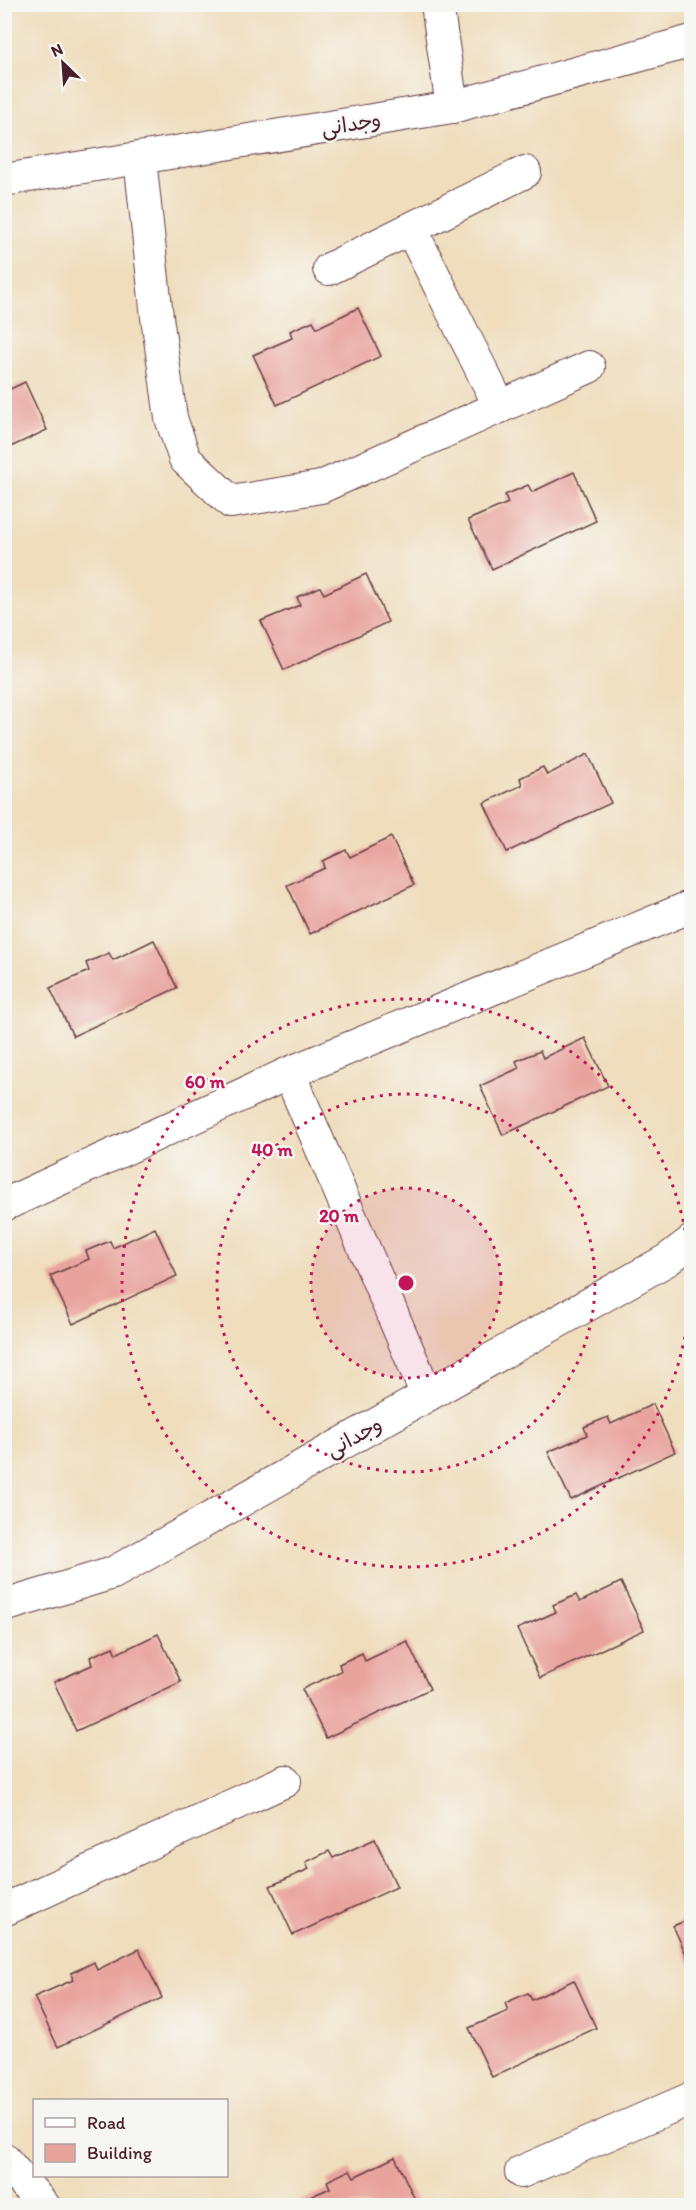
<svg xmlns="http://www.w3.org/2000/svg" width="696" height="2210" font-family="Itim,'Playpen Sans Arabic',sans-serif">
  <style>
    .building { fill: #e9a39d }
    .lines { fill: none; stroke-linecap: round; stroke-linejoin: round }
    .minor-casing { stroke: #633c41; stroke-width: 34 }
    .minor { stroke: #fff; stroke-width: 32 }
    .ring { fill: none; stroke: #c2185b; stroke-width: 3; stroke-dasharray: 3 6 }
    .labels { text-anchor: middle; stroke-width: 5; stroke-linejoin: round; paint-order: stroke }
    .street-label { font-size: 21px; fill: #4a1f2b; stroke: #f6f6f2 }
    .centre { fill: #c2185b; stroke: #f6f6f2; stroke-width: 3 }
    .ring-label { font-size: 18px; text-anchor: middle; font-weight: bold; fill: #c2185b; stroke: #f6f6f2; stroke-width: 5; stroke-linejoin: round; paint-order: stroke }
  </style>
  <rect width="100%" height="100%" fill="#f6f6f2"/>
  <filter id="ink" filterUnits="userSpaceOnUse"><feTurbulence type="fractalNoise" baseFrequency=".0167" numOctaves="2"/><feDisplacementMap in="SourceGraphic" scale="12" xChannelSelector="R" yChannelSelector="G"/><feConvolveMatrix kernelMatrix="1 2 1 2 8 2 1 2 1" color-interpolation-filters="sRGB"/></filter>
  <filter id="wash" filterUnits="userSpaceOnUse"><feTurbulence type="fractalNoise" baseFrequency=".008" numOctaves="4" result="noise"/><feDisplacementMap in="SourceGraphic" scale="24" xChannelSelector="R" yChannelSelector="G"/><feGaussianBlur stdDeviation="1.35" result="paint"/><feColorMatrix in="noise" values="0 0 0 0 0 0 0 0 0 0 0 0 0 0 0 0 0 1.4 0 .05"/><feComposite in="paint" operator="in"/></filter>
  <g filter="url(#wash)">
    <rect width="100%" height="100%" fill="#efddbc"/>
    <g id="blocks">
      <g class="building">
        <polygon points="5,4 21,4 5,12"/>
        <polygon points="358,308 381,356 277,405 253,355 292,338 290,331 313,321 317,328"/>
        <polygon points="25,382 47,430 4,450 4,392"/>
        <polygon points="574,472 596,521 492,569 468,520 508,503 505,495 528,485 532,492"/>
        <polygon points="366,574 388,622 284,670 261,621 300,605 297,597 320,587 324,594"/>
        <polygon points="588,754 611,803 507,852 484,803 522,785 520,778 543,767 547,775"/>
        <polygon points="391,837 414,885 310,934 287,885 325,868 323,861 346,850 350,857"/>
        <polygon points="154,940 177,988 73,1036 50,988 89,971 86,963 109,953 113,960"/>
        <polygon points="585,1038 608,1086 503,1135 480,1086 519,1068 516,1061 540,1051 543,1058"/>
        <polygon points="155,1228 177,1276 73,1324 50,1276 89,1259 86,1251 110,1241 113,1248"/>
        <polygon points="653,1404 675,1452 571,1500 548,1452 587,1435 584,1427 608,1417 611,1424"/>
        <polygon points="621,1582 644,1630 540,1678 517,1629 556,1612 553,1605 576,1595 580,1602"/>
        <polygon points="158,1634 181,1682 76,1731 54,1682 92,1665 90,1657 113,1647 116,1654"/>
        <polygon points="407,1641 430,1689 326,1738 302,1689 341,1671 339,1664 362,1653 365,1661"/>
        <polygon points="375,1839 397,1887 293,1935 270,1886 309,1869 306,1862 329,1851 333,1858"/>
        <polygon points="692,1918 692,1967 673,1926"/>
        <polygon points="139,1949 162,1998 58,2047 34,1997 73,1980 71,1973 94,1962 97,1970"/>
        <polygon points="574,1980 596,2028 492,2077 469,2028 508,2011 505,2003 528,1993 532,2000"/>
        <polygon points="395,2157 418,2206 290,2206 330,2188 327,2181 350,2170 354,2177"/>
      </g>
    </g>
  </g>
  <g filter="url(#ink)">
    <use href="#blocks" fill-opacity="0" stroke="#633c41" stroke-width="1.5"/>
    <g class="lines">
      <g class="minor-casing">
        <g id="minor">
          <polyline points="437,4 452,107"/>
          <polyline points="140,158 157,317 171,418 185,459 231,502 321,487 589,367"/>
          <polyline points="4,180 452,107 692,41"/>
          <polyline points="411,229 500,407"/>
          <polyline points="329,269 525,172"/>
          <polyline points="289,1073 427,1395"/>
          <polyline points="4,1205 289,1073 692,906"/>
          <polyline points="4,1606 113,1573 667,1260 692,1241"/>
          <polyline points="4,1910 285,1781"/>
          <polyline points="4,2159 44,2206"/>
          <polyline points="521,2172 692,2098"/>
        </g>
      </g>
      <use href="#minor" class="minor"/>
    </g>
  </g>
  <circle cx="406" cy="1283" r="95" fill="#c2185b" fill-opacity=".12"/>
  <g class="ring">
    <circle cx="406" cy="1283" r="95"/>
    <circle cx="406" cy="1283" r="189"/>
    <circle cx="406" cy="1283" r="284"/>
  </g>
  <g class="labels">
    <g class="street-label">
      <text transform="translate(351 124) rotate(-9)" y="7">وجدانی</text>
      <text transform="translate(354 1437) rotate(-29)" y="7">وجدانی</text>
    </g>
  </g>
  <circle cx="406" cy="1283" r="9" class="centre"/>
  <g class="ring-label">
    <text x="205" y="1088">60 m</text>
    <text x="272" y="1156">40 m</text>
    <text x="339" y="1222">20 m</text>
  </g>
  <rect width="696" height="2210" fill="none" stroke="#f6f6f2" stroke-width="24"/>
  <rect x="33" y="2099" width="195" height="78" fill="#f6f6f2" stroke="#b1a0a2" stroke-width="1.5"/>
  <rect x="45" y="2118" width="30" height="9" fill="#ffffff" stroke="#b1a0a2" stroke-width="1.5"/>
  <text x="87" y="2129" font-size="18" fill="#4a1f2b">Road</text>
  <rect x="45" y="2144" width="30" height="18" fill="#e9a39d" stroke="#b1a0a2" stroke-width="1.5"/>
  <text x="87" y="2159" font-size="18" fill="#4a1f2b">Building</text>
  <g transform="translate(63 63) rotate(335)" stroke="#f6f6f2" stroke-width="4.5" paint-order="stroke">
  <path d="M0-4.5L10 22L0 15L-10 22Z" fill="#4a1f2b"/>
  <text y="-9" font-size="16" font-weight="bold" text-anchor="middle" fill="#4a1f2b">N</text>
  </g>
</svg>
